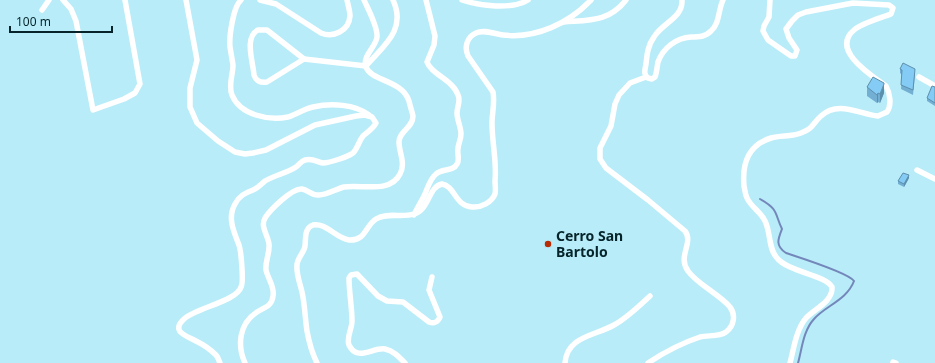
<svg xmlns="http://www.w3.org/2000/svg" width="935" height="363" font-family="'Noto Sans',sans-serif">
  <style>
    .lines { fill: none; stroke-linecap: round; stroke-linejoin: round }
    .stream { stroke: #7487bb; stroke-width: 2 }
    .minor { stroke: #fff; stroke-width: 5.5 }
    .wall { fill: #72afd3 }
    .shaded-wall { fill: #5c8fac }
    .building { fill: #84ccf5; stroke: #5c8fac }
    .poi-dot { fill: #b72c05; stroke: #b8ecf8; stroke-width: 1.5 }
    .labels { text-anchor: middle; stroke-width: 4; stroke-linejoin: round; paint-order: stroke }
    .poi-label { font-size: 14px; font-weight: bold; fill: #06242a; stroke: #b8ecf8; text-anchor: start }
  </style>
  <rect width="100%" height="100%" fill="#b8ecf8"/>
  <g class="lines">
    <path class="stream" d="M 760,199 C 779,210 774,212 782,229 C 778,239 775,246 786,253 C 798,257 849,273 854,281 C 847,300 825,306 814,319 C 803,331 802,349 798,363"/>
    <g class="minor">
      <polyline points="63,0 71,9 76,21 93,110 124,99 135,93 140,84 125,0"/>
      <path d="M 186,0 L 197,60 L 190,88 L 190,107 L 197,123 L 218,141 L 235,152 L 245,154 L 253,153 L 266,150 L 315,125 L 356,116 L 365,115 L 372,117 L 376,123 C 373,129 367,132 363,136 C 359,141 358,147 354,152 C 351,156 329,163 323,163 C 317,162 313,158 305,160 C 301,161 299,165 296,167 C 287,173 275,175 265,181 C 261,184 258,188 253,190 C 245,193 239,196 235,204 C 227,218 234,232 239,245 C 241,251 244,282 241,287 C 237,301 196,308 184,319 C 170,332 187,336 196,341 C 202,344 211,350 216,355 C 218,357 219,361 220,363"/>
      <path d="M 241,0 C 233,7 229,37 230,47 C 231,53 232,59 233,65 C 233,75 228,85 232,95 C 240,115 269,121 288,117 C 297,114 304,109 313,107 C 331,103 355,104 369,115"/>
      <path d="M 260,0 L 276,4 L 321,33 C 333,38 349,31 350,16 C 350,11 348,5 347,0"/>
      <path d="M 462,0 C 480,6 512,10 528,0"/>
      <path d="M 682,0 C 683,18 662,23 654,37 C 648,45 647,54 646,64 C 645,70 643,74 648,78 L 652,79 L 655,77 C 657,72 657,66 658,62 C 663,48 676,38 691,37 C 699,37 705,37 711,31 C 720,23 718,10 723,0"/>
      <path d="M 770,0 L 769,17 L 764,26 L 763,31 L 768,40 L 791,56 L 795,56 L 797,50 L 789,38 L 786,29 L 792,21 L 798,15 L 806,12 L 853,3 L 889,5 L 893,8 L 891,14 C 881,18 862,23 854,30 C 830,50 872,76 886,86 C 890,93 892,105 887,112 L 878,116 C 859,114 838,100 821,116 C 812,124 814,128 801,133 C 791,137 781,135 771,138 C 748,145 742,164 744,186 C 745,190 745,194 747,198 C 751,207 761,212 765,221 C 771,233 768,248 777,258 C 788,272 826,275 832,287 C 833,302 814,309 806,318 C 796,330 794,348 790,363"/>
      <polyline points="42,10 49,0"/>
      <path d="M 564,22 C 589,20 609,22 626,0"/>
      <path d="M 258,30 L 267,30 L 304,59 L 267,82 C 261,83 256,81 254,75 C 253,62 244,37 258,30 Z"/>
      <path d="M 304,59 L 366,66 C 383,46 407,30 393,0"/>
      <path d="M 646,77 L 630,83 L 619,95 L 615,104 L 611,126 L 600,148 L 600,159 L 606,168 L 648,200 L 685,231 C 694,243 677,256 688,271 C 697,284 719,294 730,307 C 736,315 734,326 726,332 C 719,337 708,335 700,337 C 682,343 663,353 648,363"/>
      <polyline points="919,77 935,86"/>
      <polyline points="917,170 935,179"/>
      <path d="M 414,215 C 417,208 421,202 424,196 C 428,188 429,180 436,174 C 442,168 453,172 457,164 C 460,160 457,154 458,149 C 458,144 461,140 461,134 C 461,127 457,120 457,113 C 457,107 461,101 458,95 C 453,80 431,74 427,62 L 434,45 L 435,36 L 426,0"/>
      <polyline points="893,362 896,363"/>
      <path d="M 245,363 C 237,345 239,324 257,312 C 265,307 272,306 273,296 C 275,287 268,279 266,270 C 265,261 270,253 269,244 C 268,235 260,227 265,218 C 270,210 292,188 302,189 C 308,190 312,196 319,195 C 327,195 336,189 344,187 C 361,184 390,194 400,174 C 406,163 399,153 399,142 C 399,131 413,128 413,116 C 412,111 410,106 409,101 C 402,80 371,81 366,67 C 362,56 376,47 377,37 C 378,27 368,9 364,0"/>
      <path d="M 317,363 C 312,353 309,342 307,331 C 305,318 305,305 302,292 C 300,283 296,274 297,265 C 297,258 304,253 305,246 C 306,239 304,228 313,225 C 325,222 337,239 349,240 C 366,241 365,226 376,219 C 387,212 402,218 414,214 C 430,209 428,187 442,184 C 455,186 455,206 472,207 C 481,208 492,202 495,194 C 496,190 495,185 495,181 C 497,162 492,143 492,123 C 492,113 495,103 493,92 L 468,56 C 464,47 467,37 476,33 C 484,29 495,34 503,35 C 536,39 569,23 591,0"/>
      <path d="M 405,363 C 399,357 394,351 385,349 C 373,347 357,362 349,345 C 346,338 352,329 352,321 C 352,307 349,292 349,278 L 351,275 L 357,274 L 378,296 L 387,301 L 403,302 L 429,322 C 434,324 438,322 440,317 L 429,290 L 432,277"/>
      <path d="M 565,363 C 567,336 595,336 614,325 C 627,318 639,306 650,296"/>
    </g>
  </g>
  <g class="wall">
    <polygon points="900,69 915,74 913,95 901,89 902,75 900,73"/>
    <polygon points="867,87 884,93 880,103 878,102 877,103 867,96"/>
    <polygon points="935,87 935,106 927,101 927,98"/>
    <polygon points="909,178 904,187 898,184 898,181"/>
  </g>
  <g class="shaded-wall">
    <polygon points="884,84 884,93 880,103 880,94"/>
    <polygon points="878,93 878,102 877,103 877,95"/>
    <polygon points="909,175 909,178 904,187 904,184"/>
  </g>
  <g class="building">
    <polygon points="903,63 915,69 913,90 901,85 902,70 900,69"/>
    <polygon points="873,77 884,83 884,84 880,94 878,93 877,95 867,87"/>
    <polygon points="932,86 935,87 935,103 927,98"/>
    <polygon points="903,173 909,175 904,184 898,181"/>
  </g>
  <circle class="poi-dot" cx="548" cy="244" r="4"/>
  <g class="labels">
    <g class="poi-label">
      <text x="556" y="241">Cerro San<tspan x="556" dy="16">Bartolo</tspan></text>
    </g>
  </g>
  <path d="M10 26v6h102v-6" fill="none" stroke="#06242a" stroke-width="2"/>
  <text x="16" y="26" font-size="12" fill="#06242a" stroke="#b8ecf8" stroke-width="3" paint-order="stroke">100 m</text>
</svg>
